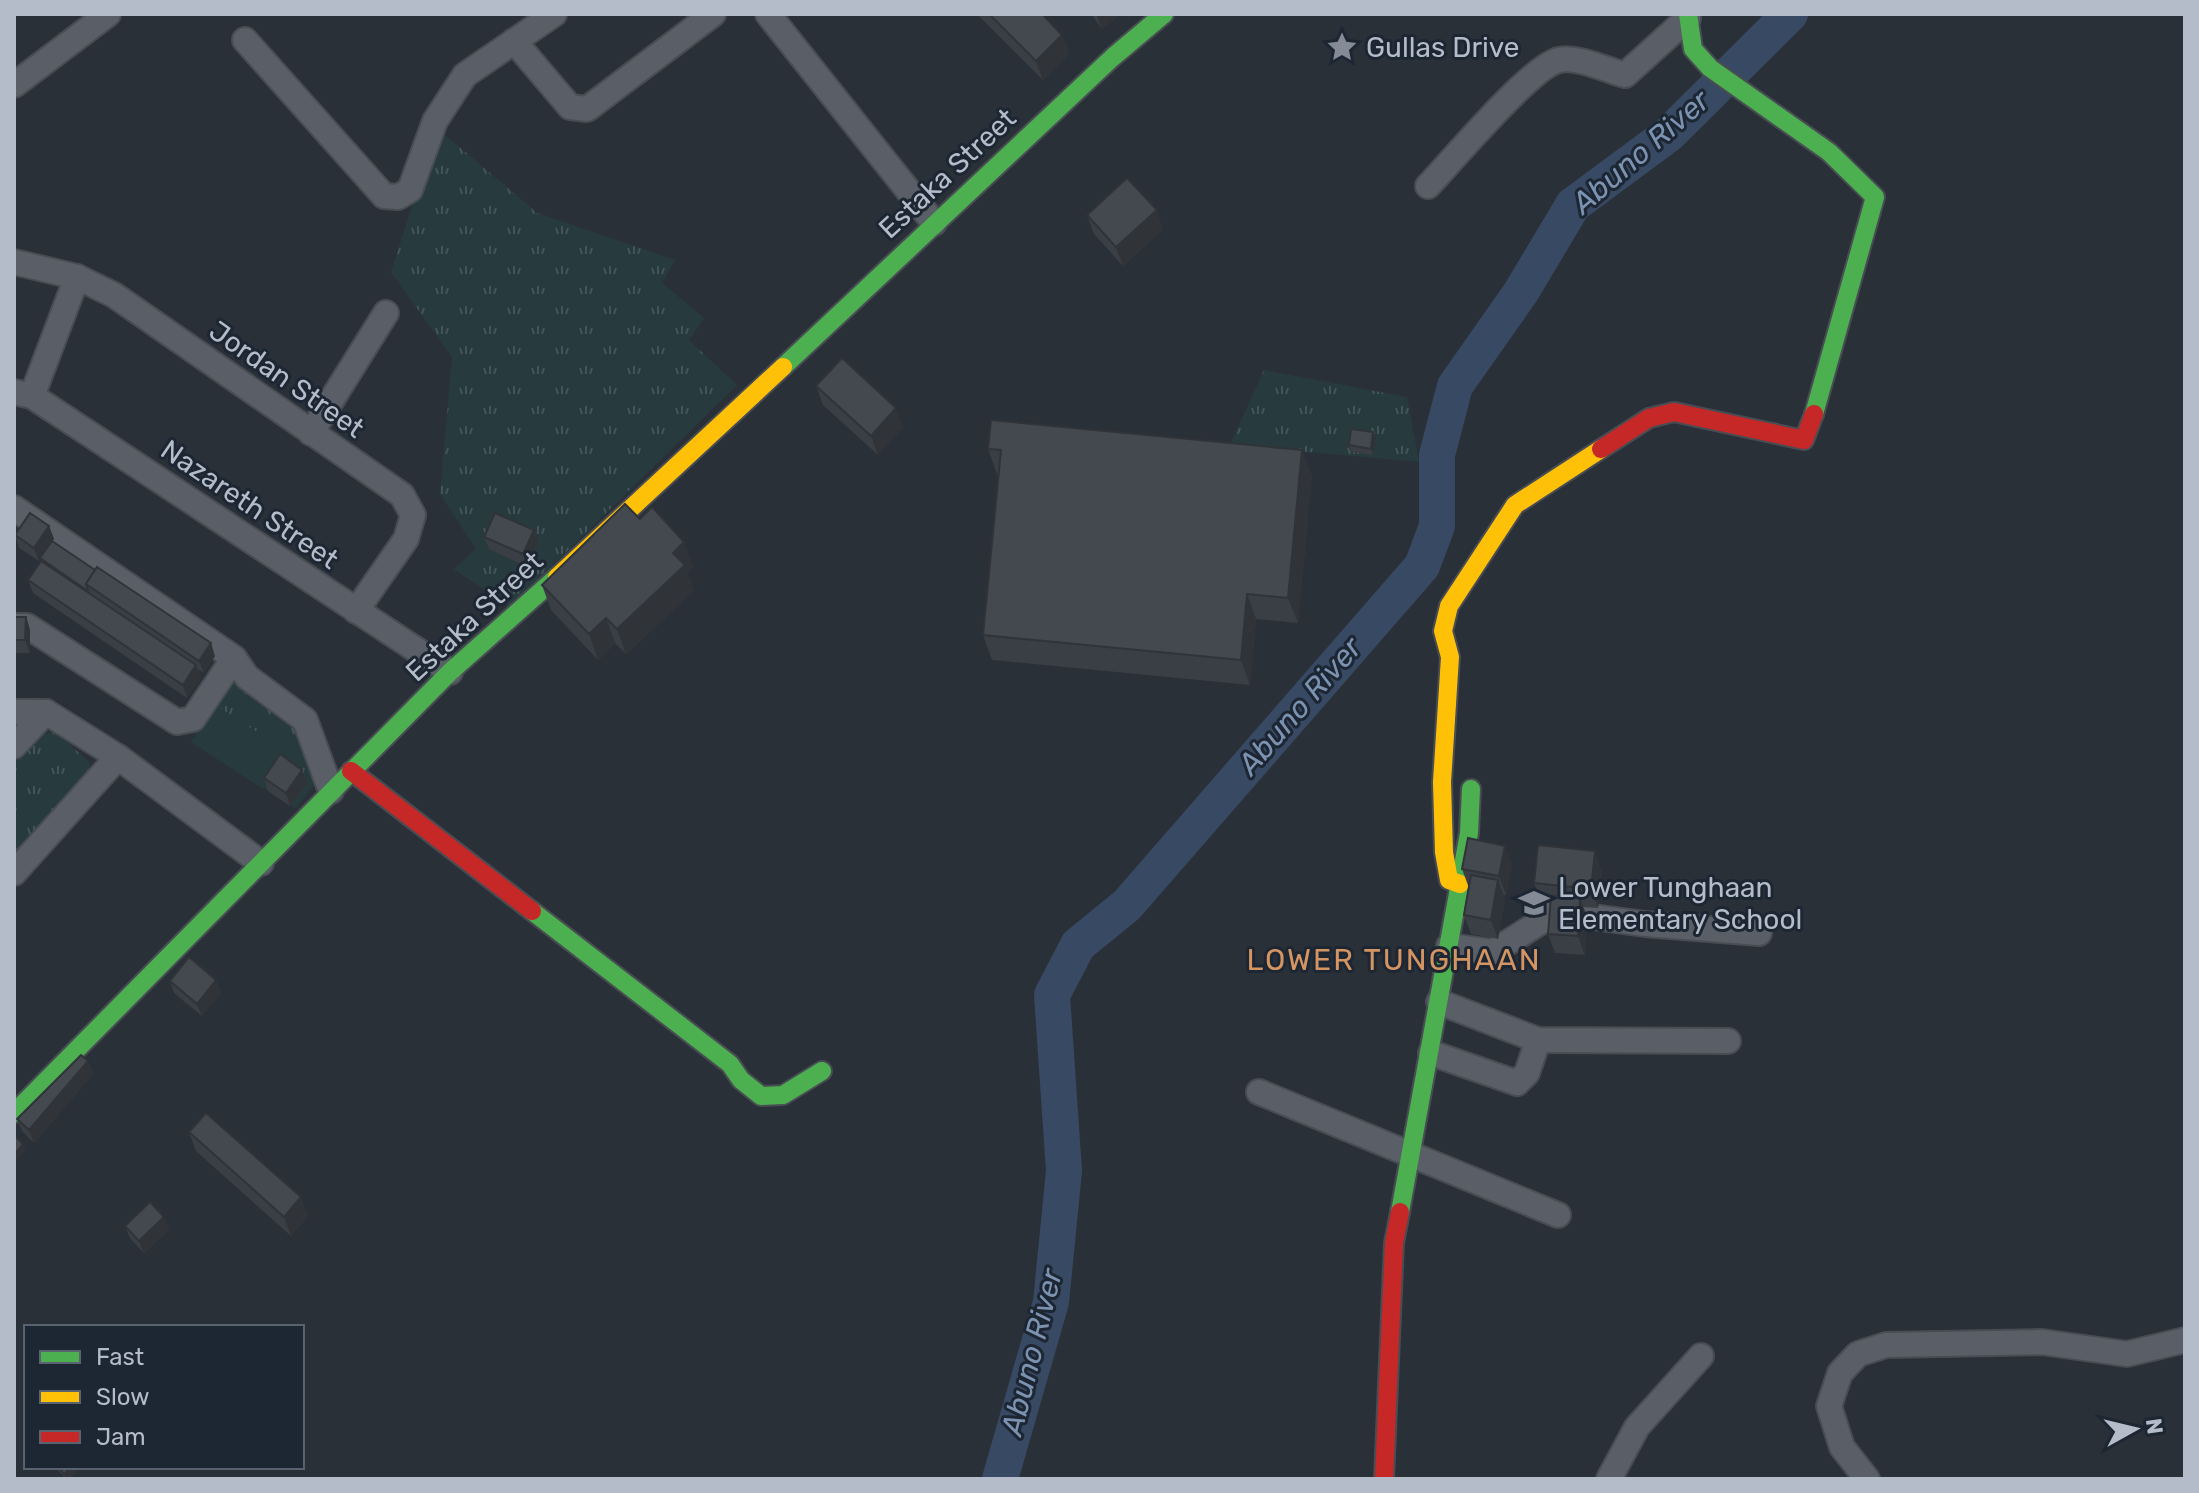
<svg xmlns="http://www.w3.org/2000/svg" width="2199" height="1493" font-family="Rubik,sans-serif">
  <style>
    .grass { fill: url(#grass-tufts) }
    .pitch { fill: #273a3e }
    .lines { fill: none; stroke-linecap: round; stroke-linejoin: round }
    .river { stroke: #384963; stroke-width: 36 }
    .street-casing { stroke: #484c53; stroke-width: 28 }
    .fast-casing { stroke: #484c53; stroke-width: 22 }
    .slow-casing { stroke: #484c53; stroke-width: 22 }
    .jam-casing { stroke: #484c53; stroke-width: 22 }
    .street { stroke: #5a5e66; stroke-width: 24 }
    .fast { stroke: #4caf50; stroke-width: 18 }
    .slow { stroke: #ffc107; stroke-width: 18 }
    .jam { stroke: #c62828; stroke-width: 18 }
    .wall { fill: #3a3f45 }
    .shaded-wall { fill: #303338 }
    .building { fill: #444950; stroke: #303338; stroke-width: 2 }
    .labels { text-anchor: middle; stroke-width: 6; stroke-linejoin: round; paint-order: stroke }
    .poi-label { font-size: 28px; fill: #b4bcc9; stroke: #1d2633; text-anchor: start }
    .street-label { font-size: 28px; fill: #b4bcc9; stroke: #1d2633 }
    .water-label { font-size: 30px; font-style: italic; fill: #7c92b1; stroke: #1d2633 }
    .neighbourhood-label { font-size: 30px; letter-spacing: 2px; fill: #d59563; stroke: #1d2633 }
  </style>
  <defs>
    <pattern id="grass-tufts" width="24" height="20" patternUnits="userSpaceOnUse" patternTransform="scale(2)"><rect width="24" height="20" fill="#273a3e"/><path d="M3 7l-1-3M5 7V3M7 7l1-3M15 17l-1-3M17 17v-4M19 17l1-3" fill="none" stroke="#445559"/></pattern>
  </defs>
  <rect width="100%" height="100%" fill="#2a3038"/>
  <g class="grass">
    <polygon points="437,128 537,213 675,260 662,283 704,318 689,340 737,385 510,607 454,569 476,549 440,494 452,357 391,272"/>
    <polygon points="1264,370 1407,397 1419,462 1230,445"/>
    <polygon points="231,677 300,725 319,779 296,808 191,742"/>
    <polygon points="55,731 90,763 87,776 14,852 14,761 39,736"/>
  </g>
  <polygon class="pitch" points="215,705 287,751 263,789 191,742"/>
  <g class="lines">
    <polyline class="river" points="1000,1479 1051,1302 1064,1171 1052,995 1078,945 1127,905 1422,566 1437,526 1437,455 1455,386 1521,292 1573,205 1669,134 1790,14"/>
    <g class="street-casing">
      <g id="street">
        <polyline points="768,14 934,223"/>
        <polyline points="245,40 384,196 398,197 410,190 435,121 465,75 554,14"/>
        <polyline points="514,41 570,107 587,109 713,14"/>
        <polyline points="14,85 108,14"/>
        <path d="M 1428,186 C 1452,161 1531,66 1559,60 C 1578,56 1607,70 1625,75 L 1688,18"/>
        <polyline points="14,262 77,277 114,295 402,495 413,515 406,539 356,611"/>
        <polyline points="14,392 32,396 450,672"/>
        <polyline points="32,396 77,277"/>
        <polyline points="311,433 386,313"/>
        <polyline points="14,508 234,658 247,677 305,720 331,791"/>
        <polyline points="14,626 27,626 177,722 193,719 234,658"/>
        <polyline points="14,712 46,712 118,757 261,863"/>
        <polyline points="14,746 46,712"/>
        <polyline points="14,873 118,757"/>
        <polyline points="1449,946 1493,952 1556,912 1645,924 1759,933"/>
        <polyline points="1439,1002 1538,1040 1728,1041"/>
        <polyline points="1431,1053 1517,1083 1527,1073 1538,1040"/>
        <polyline points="1259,1092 1558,1215"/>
        <polyline points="1609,1479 1637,1427 1701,1356"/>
        <polyline points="1867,1479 1842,1447 1829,1406 1840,1373 1858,1354 1886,1345 2042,1342 2127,1354 2185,1340"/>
      </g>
    </g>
    <g class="fast-casing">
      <g id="fast">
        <polyline points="1688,14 1693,49 1710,68 1829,152 1875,197 1814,414"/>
        <polyline points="783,367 1113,57 1164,14"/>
        <polyline points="532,911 730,1064 741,1080 761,1096 783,1095 822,1071"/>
        <polyline points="14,1113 450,672 557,577"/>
        <polyline points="1400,1212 1469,833 1471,789"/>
      </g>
    </g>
    <g class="slow-casing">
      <g id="slow">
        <polyline points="557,577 783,367"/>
        <polyline points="1460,884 1449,880 1444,852 1442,782 1450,657 1443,631 1449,606 1515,505 1601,449"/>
      </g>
    </g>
    <g class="jam-casing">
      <g id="jam">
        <polyline points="1601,449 1649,418 1674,412 1804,440 1814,414"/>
        <polyline points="351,771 532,911"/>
        <polyline points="1384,1479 1394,1243 1400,1212"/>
      </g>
    </g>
    <use href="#street" class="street"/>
    <use href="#fast" class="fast"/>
    <use href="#slow" class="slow"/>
    <use href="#jam" class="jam"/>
  </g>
  <g class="wall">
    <polygon points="977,14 1042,14 1062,35 1069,54 1043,80"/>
    <polygon points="1091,14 1117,14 1118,16 1102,29"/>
    <polygon points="1087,215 1163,229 1123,266 1094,234"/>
    <polygon points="816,386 903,427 878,455 823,405"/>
    <polygon points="1373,432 1376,438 1373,455 1351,452 1349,445"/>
    <polygon points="988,449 1312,475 1298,623 1256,619 1250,685 992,660 983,635 999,474 997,474"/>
    <polygon points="640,519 684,542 693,567 687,573 694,591 626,654 615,643 598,660 551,610 542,585"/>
    <polygon points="49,526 54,539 52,541 215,656 204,673 198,669 201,678 187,698 33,593 28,580 41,561 41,559 39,561 19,548 15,535"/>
    <polygon points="534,530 538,543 527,567 489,549 484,537"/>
    <polygon points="14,617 26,617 30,630 30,653 14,653"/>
    <polygon points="302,770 307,783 290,806 268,791 264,778"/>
    <polygon points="1512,865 1506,895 1503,895 1505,899 1498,939 1471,934 1464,915 1469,888 1462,869"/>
    <polygon points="1602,870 1598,908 1583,907 1587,917 1585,955 1555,953 1548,934 1550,903 1541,902 1534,883"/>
    <polygon points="216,980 221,993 202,1016 174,993 170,981"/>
    <polygon points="88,1061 93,1074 34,1143 22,1131 17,1119"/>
    <polygon points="189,1132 308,1216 291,1236 196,1151"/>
    <polygon points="164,1217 169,1230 144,1253 130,1238 125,1226"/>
    <polygon points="55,1467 77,1467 78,1470 68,1479 66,1479"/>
  </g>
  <g class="shaded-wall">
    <polygon points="1099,14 1117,14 1118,16 1102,29 1097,16"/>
    <polygon points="1062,35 1069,54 1043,80 1036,61"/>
    <polygon points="1157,210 1163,229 1123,266 1116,247"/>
    <polygon points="896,408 903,427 878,455 871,436"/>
    <polygon points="1373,432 1376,438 1373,455 1371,449"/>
    <polygon points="1302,450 1312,475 1298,623 1288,598"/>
    <polygon points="49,526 54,539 39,561 34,548"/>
    <polygon points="534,530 538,543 527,567 523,554"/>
    <polygon points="684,542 693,567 687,573 694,591 626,654 617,629 673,553"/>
    <polygon points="1247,594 1256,619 1250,685 1241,660"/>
    <polygon points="26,617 30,630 30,653 25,640"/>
    <polygon points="606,618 615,643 598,660 589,634"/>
    <polygon points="211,643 215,656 204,673 199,661"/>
    <polygon points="196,665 201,678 187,698 183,685"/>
    <polygon points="302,770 307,783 290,806 286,793"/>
    <polygon points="1505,846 1512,865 1506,895 1499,876"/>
    <polygon points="1595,851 1602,870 1598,908 1591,889"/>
    <polygon points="1498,880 1505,899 1498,939 1491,920"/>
    <polygon points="1580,898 1587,917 1585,955 1578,936"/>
    <polygon points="216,980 221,993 202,1016 197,1004"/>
    <polygon points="88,1061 93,1074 34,1143 29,1130"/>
    <polygon points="23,1144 26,1150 14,1164 14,1155"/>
    <polygon points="301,1197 308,1216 291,1236 284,1217"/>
    <polygon points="164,1217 169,1230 144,1253 139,1241"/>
    <polygon points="71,1467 77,1467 78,1470 66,1479 64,1474"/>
  </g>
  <g class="building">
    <polygon points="989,14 1042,14 1062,35 1036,61"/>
    <polygon points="1127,178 1157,210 1116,247 1087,215"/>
    <polygon points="842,358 896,408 871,436 816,386"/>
    <polygon points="991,420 1302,450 1288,598 1247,594 1241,660 983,635 1001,450 988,449"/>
    <polygon points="1351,429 1373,432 1371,449 1349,445"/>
    <polygon points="625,504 640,519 652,507 684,542 673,553 685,565 617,629 606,618 589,634 542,585"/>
    <polygon points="30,513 49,526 34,548 15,535"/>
    <polygon points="495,513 534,530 523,554 484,537"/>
    <polygon points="52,541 95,570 86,584 88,591 40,558"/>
    <polygon points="41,561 196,665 183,685 28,580"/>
    <polygon points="97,567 211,643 199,661 86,584"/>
    <polygon points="14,617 26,617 25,640 14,640"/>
    <polygon points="280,754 302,770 286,793 264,778"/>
    <polygon points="1468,838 1505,846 1499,876 1462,869"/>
    <polygon points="1538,845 1595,851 1591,889 1534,883"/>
    <polygon points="1471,875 1498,880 1491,920 1464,915"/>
    <polygon points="1551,896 1580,898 1578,936 1548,934"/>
    <polygon points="189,957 216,980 197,1004 170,981"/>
    <polygon points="81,1055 88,1061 29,1130 17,1119"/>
    <polygon points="206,1113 301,1197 284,1217 189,1132"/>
    <polygon points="14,1135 23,1144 14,1155"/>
    <polygon points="150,1202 164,1217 139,1241 125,1226"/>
    <polygon points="58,1467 71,1467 64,1474"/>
  </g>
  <defs>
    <g id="sight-bare" transform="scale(2.4)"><path d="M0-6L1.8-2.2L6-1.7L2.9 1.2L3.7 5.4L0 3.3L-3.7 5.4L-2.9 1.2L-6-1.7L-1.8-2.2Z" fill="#848b96" stroke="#1d2633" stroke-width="2.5" paint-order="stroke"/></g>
    <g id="school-bare" transform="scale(2.4)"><path d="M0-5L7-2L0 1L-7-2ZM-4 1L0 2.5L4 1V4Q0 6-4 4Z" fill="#848b96" stroke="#1d2633" stroke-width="2.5" paint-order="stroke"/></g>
  </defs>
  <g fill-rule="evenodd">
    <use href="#sight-bare" x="1342" y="47"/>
    <use href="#school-bare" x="1534" y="903"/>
  </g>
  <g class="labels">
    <g class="poi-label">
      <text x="1366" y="57">Gullas Drive</text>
      <text x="1558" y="897">Lower Tunghaan<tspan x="1558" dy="32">Elementary School</tspan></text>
    </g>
    <g class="street-label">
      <text transform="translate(947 173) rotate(-43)" y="10">Estaka Street</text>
      <text transform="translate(287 379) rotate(35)" y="10">Jordan Street</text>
      <text transform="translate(250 504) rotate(34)" y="10">Nazareth Street</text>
      <text transform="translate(474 616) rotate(-43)" y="10">Estaka Street</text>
    </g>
    <g class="water-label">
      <text transform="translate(1641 152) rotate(-41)" y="10">Abuno River</text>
      <text transform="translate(1300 706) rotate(-49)" y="10">Abuno River</text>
      <text transform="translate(1032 1352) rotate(-76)" y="10">Abuno River</text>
    </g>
    <g class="neighbourhood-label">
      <text x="1394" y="970">LOWER TUNGHAAN</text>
    </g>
  </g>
  <rect width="2199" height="1493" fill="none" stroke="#b4bcc9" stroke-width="32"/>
  <rect x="24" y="1325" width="280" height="144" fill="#1d2633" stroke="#59626f" stroke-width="2"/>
  <rect x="40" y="1351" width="40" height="12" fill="#4caf50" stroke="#59626f" stroke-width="2"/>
  <text x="96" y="1365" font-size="24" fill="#b4bcc9">Fast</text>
  <rect x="40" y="1391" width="40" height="12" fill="#ffc107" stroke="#59626f" stroke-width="2"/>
  <text x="96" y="1405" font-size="24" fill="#b4bcc9">Slow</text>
  <rect x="40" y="1431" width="40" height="12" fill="#c62828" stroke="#59626f" stroke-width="2"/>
  <text x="96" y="1445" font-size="24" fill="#b4bcc9">Jam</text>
  <g transform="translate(2135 1429) rotate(82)" stroke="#1d2633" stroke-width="6" paint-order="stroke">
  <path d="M0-6L14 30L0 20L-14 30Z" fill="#b4bcc9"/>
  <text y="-12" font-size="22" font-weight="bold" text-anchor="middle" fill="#b4bcc9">N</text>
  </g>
</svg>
